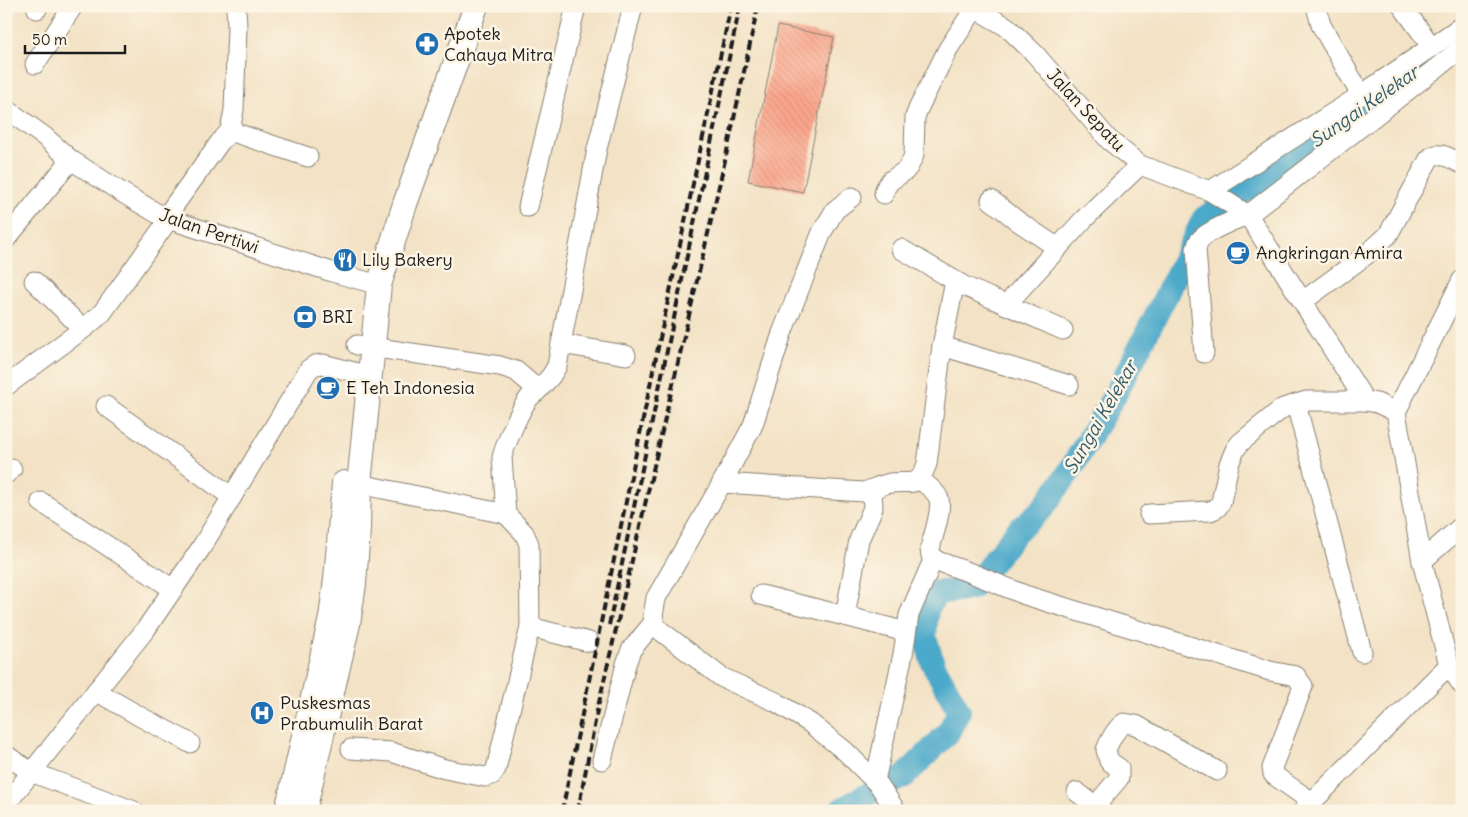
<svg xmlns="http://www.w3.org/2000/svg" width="1468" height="817" font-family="Delius,sans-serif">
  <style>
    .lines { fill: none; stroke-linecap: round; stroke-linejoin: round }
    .river { stroke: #4ba9ca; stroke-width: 24 }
    .building { fill: url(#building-back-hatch) }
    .minor-casing { stroke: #887f70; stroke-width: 21 }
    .major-casing { stroke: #887f70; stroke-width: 26 }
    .minor { stroke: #fff; stroke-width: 19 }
    .major { stroke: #fff; stroke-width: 24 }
    .rail { stroke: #1c1c1c; stroke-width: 4; stroke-dasharray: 8 4; stroke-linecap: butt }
    .labels { text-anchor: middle; stroke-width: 5; stroke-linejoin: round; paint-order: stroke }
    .poi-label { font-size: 18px; fill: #1c1c1c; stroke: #fcf5e5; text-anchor: start }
    .street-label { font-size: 18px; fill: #1c1c1c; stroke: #fcf5e5 }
    .water-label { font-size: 19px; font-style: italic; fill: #315b6a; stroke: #fcf5e5 }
  </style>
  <defs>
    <pattern id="building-back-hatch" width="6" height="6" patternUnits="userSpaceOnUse" patternTransform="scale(1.25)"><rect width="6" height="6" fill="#fba68c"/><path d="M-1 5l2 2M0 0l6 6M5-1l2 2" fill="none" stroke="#d78e78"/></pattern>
  </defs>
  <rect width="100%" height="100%" fill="#fcf5e5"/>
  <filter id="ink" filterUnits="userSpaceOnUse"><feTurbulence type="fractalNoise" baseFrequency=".02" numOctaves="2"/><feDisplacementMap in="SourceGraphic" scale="10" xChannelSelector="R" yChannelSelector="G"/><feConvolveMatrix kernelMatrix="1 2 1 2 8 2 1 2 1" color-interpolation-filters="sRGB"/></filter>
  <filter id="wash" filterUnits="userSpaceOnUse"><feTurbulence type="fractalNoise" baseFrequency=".0096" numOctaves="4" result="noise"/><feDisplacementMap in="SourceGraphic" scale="20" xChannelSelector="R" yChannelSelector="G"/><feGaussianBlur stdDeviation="1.12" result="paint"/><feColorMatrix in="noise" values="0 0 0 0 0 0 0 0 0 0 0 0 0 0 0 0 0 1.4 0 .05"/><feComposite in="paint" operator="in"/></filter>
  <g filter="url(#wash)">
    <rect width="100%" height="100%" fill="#f3e2c5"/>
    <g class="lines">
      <polyline class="river" points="839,811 865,796 905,776 948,733 959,711 933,664 925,637 927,609 938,592 958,591 972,588 1016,532 1042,509 1069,472 1116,393 1176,276 1204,218 1255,185 1462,38"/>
    </g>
    <g id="blocks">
      <polygon class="building" points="778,26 834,37 803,192 748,181"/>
    </g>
  </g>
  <g filter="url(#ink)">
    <use href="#blocks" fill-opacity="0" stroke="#887f70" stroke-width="1"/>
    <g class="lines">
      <g class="minor-casing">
        <g id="minor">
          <polyline points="971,6 1007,27 1035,54 1109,140 1140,165 1210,191 1248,215 1365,401 1377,403 1396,412 1422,561 1449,665 1462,685"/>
          <polyline points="1316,6 1321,25 1361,95"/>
          <polyline points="1402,6 1432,47"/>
          <polyline points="37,9 38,6"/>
          <polyline points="35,64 73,6"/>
          <polyline points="6,109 45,137 71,160 121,192 165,218 332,272 379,285"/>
          <polyline points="230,131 308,157"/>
          <polyline points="1210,191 1361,95 1462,26"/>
          <polyline points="884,194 885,189 890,181 905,171 909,166 914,155 915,117 919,107 948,49 975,8"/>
          <polyline points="852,197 835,210 822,232 782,333 753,425 722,483 656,598 653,616 657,628 721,677 776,702 810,723 845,751 879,785 896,811"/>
          <polyline points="991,200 1019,222 1058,248"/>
          <polyline points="528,207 576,6"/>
          <polyline points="165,218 220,142 230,131 234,110 237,27 236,6"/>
          <polyline points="6,239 71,160"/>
          <polyline points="901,249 964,286 1063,330"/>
          <polyline points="34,281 83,329"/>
          <path d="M 1303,301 L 1366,255 L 1388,235 L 1429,159 C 1438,149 1451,159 1462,164"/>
          <polyline points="1006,305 1084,219 1140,165"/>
          <polyline points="561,344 626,355"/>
          <polyline points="357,345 500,366 516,371 538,390 551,376 557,366 597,149 633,6"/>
          <polyline points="942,346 1069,385"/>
          <path d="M 1204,353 L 1196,249 C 1197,246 1197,244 1199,241 C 1206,231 1236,219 1248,215 L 1462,48"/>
          <polyline points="6,386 87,326 102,313 169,219"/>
          <path d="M 538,390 C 535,393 532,395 529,398 C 520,409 506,443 502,457 L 506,514 L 524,533 L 529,544 L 530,627 L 589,642"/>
          <polyline points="1296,404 1362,652"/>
          <polyline points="106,406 232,497"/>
          <polyline points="1396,412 1462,280"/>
          <polyline points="6,474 12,469"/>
          <path d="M 920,480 C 926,484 936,491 939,499 C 942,512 933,536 930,549 L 931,556 L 937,561 L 971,573 L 1025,595 L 1270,671 L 1296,676 L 1303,686 L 1272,768 L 1273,774 L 1275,776 L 1312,802"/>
          <path d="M 722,483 L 864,492 C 873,489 881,485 890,483 C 912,480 917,490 927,464 L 942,346 L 955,281"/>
          <polyline points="347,486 359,484 506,514"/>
          <polyline points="872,490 873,508 859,540 845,616 906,632"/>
          <polyline points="41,502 173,589"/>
          <polyline points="1149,514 1210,511 1217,508 1221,502 1229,464 1235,450 1240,443 1274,415 1283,408 1306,401 1365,401"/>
          <polyline points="1422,561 1462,526"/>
          <polyline points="761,595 845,616"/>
          <polyline points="96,691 139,716 190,743"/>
          <polyline points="351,749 391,752 445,769 485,777 492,775 496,769 530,627"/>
          <polyline points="6,755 31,772 134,811"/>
          <polyline points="602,760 626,664 631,650 654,622"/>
          <polyline points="875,781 903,654 909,615 934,558"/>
          <polyline points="1077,792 1102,811"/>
          <polyline points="6,804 146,629 201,548 309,369 315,365 323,364 369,376"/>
          <path d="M 1091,811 L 1119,778 L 1119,768 L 1109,761 L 1106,750 C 1110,740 1115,729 1124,723 L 1136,725 L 1217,771"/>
          <polyline points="1303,811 1449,665"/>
        </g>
      </g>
      <g class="major-casing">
        <g id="major">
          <polyline points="287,811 331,618 336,579 344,483"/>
          <polyline points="304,811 348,624 354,584 358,530 359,484 379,285 405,204 476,6"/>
        </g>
      </g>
      <use href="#minor" class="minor"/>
      <use href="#major" class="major"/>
      <g class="rail">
        <polyline points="609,625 740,6"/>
        <polyline points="562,811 653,371 731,6"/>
        <polyline points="578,811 597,711 726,156 758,6"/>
      </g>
    </g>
  </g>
  <defs>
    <g id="pharmacy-disc" transform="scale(1.25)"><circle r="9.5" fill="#1f6fb2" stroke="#fcf5e5"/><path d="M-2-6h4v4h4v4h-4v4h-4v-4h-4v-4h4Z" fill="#fff"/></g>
    <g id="cafe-disc" transform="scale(1.25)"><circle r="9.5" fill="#1f6fb2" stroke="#fcf5e5"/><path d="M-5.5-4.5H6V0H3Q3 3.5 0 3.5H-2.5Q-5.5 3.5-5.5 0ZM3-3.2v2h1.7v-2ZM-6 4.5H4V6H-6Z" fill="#fff"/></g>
    <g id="restaurant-disc" transform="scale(1.25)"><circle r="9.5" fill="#1f6fb2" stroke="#fcf5e5"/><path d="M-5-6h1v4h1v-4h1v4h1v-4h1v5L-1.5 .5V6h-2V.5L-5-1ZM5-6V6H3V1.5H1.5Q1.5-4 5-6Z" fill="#fff"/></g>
    <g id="bank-disc" transform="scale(1.25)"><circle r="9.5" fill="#1f6fb2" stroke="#fcf5e5"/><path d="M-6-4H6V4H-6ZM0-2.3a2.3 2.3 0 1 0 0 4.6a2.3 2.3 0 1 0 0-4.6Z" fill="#fff"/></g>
    <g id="hospital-disc" transform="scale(1.25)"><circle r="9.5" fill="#1f6fb2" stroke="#fcf5e5"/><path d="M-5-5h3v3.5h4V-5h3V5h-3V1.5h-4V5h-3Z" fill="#fff"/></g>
  </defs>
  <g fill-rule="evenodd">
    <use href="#pharmacy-disc" x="427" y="44"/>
    <use href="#cafe-disc" x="1238" y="253"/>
    <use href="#restaurant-disc" x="345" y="260"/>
    <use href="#bank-disc" x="305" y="317"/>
    <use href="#cafe-disc" x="328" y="388"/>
    <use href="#hospital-disc" x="262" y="713"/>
  </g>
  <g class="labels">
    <g class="poi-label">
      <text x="444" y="40">Apotek<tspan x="444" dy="21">Cahaya Mitra</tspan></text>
      <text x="1256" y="259">Angkringan Amira</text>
      <text x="362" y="266">Lily Bakery</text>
      <text x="322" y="323">BRI</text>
      <text x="346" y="394">E Teh Indonesia</text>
      <text x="280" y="709">Puskesmas<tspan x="280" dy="21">Prabumulih Barat</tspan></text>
    </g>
    <g class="street-label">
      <text transform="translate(1086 110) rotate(47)" y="6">Jalan Sepatu</text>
      <text transform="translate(209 231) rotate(19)" y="6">Jalan Pertiwi</text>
    </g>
    <g class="water-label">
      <text transform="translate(1364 106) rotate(-35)" y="7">Sungai Kelekar</text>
      <text transform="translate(1100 417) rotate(-60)" y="7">Sungai Kelekar</text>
    </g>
  </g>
  <rect width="1468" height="817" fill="none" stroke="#fcf5e5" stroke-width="25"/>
  <path d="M25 45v8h100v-8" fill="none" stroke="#1c1c1c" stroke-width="2.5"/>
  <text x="32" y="45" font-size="15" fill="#1c1c1c" stroke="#fcf5e5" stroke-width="4" paint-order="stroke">50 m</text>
</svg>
